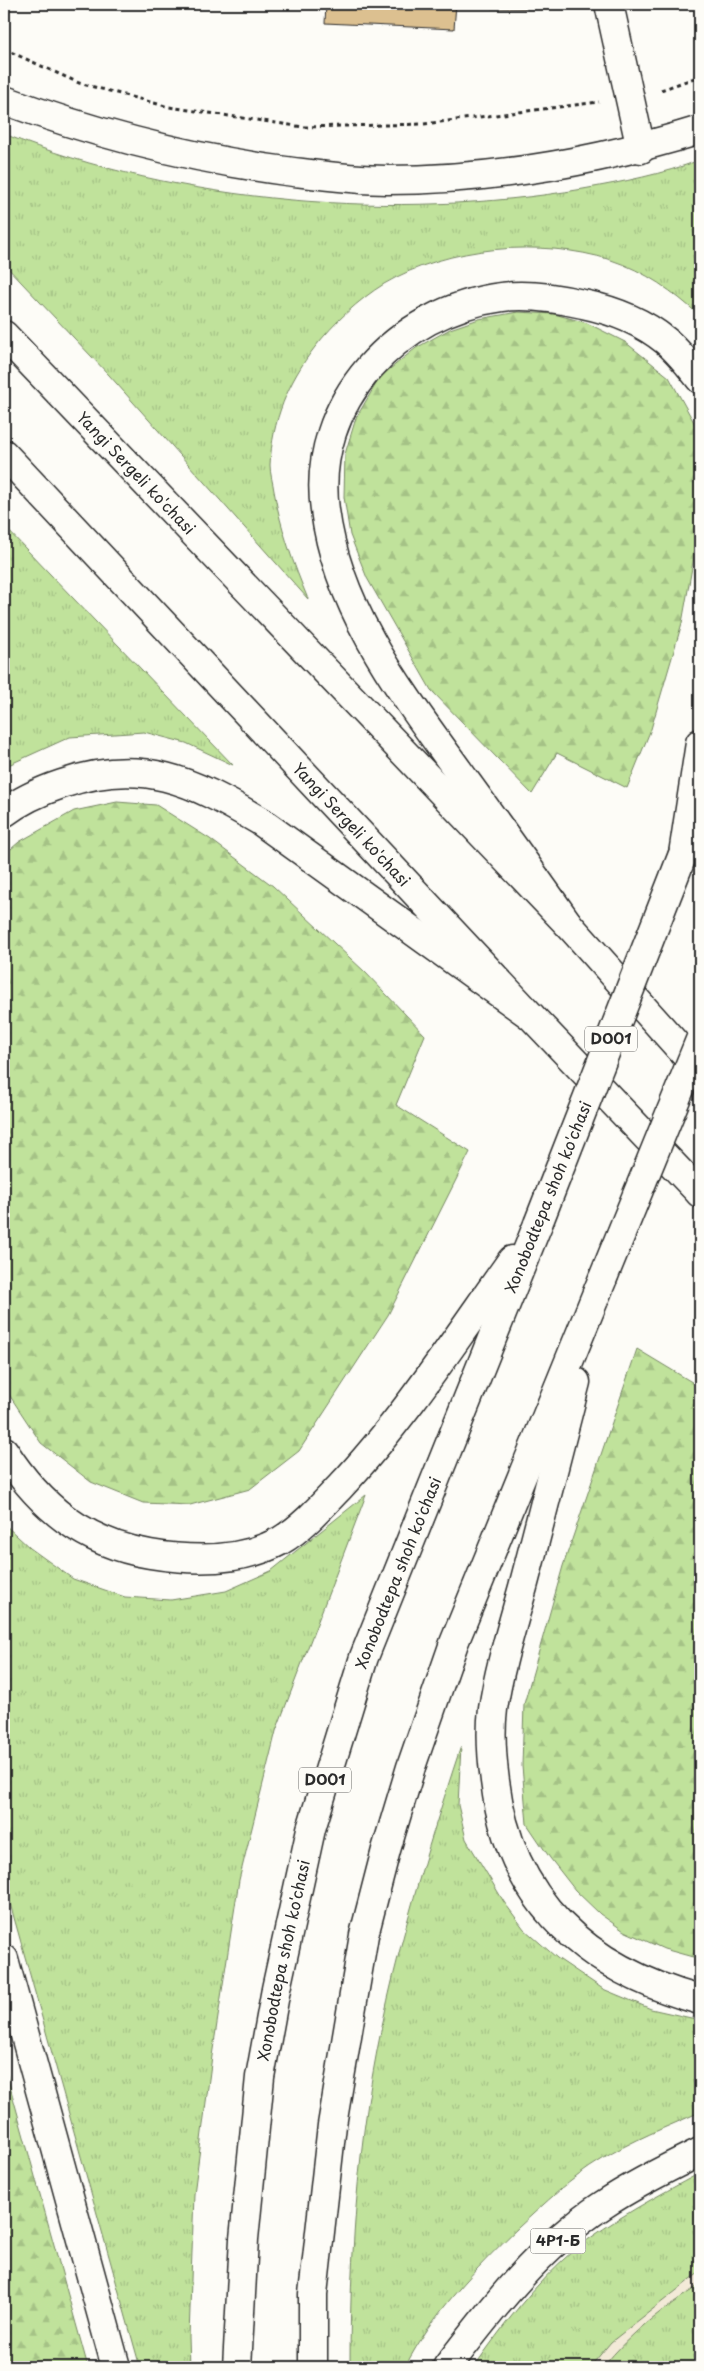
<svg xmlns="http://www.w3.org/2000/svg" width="704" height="2371" font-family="'Playpen Sans',sans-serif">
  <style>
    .built { fill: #f3ead8 }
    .grass { fill: url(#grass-tufts); stroke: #768663 }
    .forest { fill: url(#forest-firs); stroke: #768663 }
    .building { fill: #dcc090; stroke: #2b2b2b }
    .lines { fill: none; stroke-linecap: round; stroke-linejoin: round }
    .street-casing { stroke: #2b2b2b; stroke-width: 31 }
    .primary-casing { stroke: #2b2b2b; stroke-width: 31 }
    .highway-casing { stroke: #2b2b2b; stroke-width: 31 }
    .path { stroke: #2b2b2b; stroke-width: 3; stroke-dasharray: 4 4; stroke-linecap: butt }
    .street { stroke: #fdfcf7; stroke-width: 28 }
    .primary { stroke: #fdfcf7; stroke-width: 28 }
    .highway { stroke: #fdfcf7; stroke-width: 28 }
    .highway-bridge-casing { stroke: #2b2b2b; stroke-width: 31; stroke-linecap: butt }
    .highway-bridge { stroke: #fdfcf7; stroke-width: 28 }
    .labels { text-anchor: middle; stroke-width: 5; stroke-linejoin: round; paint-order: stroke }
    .shield { fill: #fdfcf7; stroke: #6a6a68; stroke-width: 1 }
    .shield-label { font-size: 15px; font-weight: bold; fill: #2b2b2b }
    .street-label { font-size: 16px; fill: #2b2b2b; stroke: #fdfcf7 }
  </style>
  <defs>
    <pattern id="grass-tufts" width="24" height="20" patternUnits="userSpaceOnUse" patternTransform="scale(1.25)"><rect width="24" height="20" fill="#c0e29b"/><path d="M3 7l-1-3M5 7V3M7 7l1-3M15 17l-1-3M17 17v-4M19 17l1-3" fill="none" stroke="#a5c286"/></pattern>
    <pattern id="forest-firs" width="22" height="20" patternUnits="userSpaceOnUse" patternTransform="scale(1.25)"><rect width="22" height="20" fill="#c0e29b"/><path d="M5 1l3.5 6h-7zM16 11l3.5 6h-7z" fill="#a5c286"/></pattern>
  </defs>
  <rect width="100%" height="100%" fill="#fdfcf7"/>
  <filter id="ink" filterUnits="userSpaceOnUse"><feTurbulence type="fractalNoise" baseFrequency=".02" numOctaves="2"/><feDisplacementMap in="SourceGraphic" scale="10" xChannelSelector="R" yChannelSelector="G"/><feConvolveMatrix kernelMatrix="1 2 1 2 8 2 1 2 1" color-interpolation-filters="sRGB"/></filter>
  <g filter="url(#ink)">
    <polygon class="built" points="700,2272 700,2367 590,2367 611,2342"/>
    <g class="grass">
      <path d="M 4,134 C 179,204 397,221 583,189 C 623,182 663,174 700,160 L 700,316 C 674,292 645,271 611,260 C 541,238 448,246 384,284 C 358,300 334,323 315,347 C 288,382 272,421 270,465 C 270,474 273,483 274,491 C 281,530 293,563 308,599 L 109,375 L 4,264 Z"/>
      <polygon points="4,526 233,765 186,743 144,732 70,737 4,767"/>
      <polygon points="366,1495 276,1731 239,1880 212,2056 194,2194 189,2337 190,2367 140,2367 4,1882 4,1524 30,1548 73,1579 125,1597 171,1600 226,1591 271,1571"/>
      <path d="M 461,1746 L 458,1805 L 466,1839 L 504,1902 L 524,1929 L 557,1958 L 603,1989 L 651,2009 L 700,2020 L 700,2112 C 667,2127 632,2140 601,2160 C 571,2178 545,2203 519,2227 C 475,2269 433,2313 405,2367 L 350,2367 C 350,2297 353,2226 361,2156 C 376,2017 417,1879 461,1746 Z"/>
      <path d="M 700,2173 L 700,2272 L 611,2342 L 590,2367 L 474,2367 C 502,2327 535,2283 573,2251 C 612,2220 657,2196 700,2173 Z"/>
      <path d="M 700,2285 L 700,2367 L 603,2367 C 630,2333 663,2308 700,2285 Z"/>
    </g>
    <g class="forest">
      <polygon points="518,312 554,314 587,323 625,342 669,377 696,426 700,451 700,520 693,562 682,623 651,729 627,788 557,753 532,794 431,690 367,578 350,535 344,497 345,454 356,418 380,377 416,348 450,329 479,319"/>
      <polygon points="117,802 156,805 210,839 273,886 365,972 425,1035 396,1105 470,1152 388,1315 299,1451 250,1489 190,1505 143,1503 91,1482 41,1443 4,1387 4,855 19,842 74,811"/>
      <polygon points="637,1349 700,1387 700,1959 664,1949 624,1931 600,1914 575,1890 550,1858 527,1824 522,1766 524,1704 563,1566"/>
      <polygon points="4,2065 88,2367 6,2367 4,2360"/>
    </g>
    <g class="building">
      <polygon points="326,4 456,4 454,29 325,23"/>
      <polygon points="491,4 587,4 587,9 491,8"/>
    </g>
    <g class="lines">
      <g class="street-casing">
        <polyline id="street" points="609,4 641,149"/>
      </g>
      <g class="primary-casing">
        <g id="primary">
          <path id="s1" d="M 4,335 L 569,925 L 700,1071"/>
          <path id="s2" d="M 4,454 L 531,1016 L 700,1193"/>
        </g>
      </g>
      <g class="highway-casing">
        <g id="highway">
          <path d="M 4,100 C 96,134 188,158 286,171 C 319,175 354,180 387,180 C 493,180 600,161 700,130"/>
          <path d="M 4,813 C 21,800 41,791 62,784 C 142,756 192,781 260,821 L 531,1016"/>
          <polyline points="683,854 700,743"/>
          <path d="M 569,925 C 535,877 500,828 465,780 C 407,699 338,613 325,510 C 310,403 398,310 502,297 C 528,294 557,298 583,304 C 612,310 643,322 666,341 C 679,352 690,366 700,379"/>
          <polyline points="700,1192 700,1193"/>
          <path d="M 576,1382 C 558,1451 541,1519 523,1587 C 512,1627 499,1668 493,1709 C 490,1732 492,1758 495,1781 C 510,1902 587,1969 700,2000"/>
          <path d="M 4,1451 C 40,1507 84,1543 150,1554 C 192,1561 241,1562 280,1541 C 302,1528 321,1507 339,1488 C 404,1419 457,1337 512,1260"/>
          <polyline points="4,1959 116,2367"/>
          <path id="s3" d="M 237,2367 L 244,2239 L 260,2077 L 276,1989 L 311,1829 L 364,1657 L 538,1224"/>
          <polyline points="313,2367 313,2294 332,2125 364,1935 386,1850 411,1767 454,1643 603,1278"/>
          <path d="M 447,2367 C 492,2308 540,2246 603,2205 C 633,2185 667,2168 700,2152"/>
        </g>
      </g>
      <g class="path">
        <polyline points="4,49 79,83 169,107 303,127 424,124 599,102"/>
        <polyline points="661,90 700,76"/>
      </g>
      <use href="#street" class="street"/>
      <use href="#primary" class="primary"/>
      <use href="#highway" class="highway"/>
      <g class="highway-bridge-casing">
        <g id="highway-bridge">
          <polyline points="538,1224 683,854"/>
          <polyline points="603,1278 700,1040"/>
        </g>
      </g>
      <use href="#highway-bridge" class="highway-bridge"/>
    </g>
  </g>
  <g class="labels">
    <g class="shield">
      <rect x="585" y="1026.5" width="52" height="25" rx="4"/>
      <rect x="299" y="1767.5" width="52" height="25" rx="4"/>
      <rect x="530.5" y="2228.5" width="55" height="25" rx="4"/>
    </g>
    <g class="shield-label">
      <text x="611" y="1044">D001</text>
      <text x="325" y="1785">D001</text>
      <text x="558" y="2246">4Р1-Б</text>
    </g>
    <g class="street-label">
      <text dy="6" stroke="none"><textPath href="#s1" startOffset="191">Yangi Sergeli ko'chasi</textPath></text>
      <text dy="6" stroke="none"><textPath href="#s2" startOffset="508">Yangi Sergeli ko'chasi</textPath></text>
      <text transform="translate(548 1197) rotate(-68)" y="6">Xonobodtepa shoh ko'chasi</text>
      <text dy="6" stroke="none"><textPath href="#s3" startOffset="815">Xonobodtepa shoh ko'chasi</textPath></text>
      <text dy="6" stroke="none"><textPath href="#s3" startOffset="410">Xonobodtepa shoh ko'chasi</textPath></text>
    </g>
  </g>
  <rect width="704" height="2371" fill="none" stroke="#fdfcf7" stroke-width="20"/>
  <rect x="10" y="10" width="684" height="2351" fill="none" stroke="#2b2b2b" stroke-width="2" filter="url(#ink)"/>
</svg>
